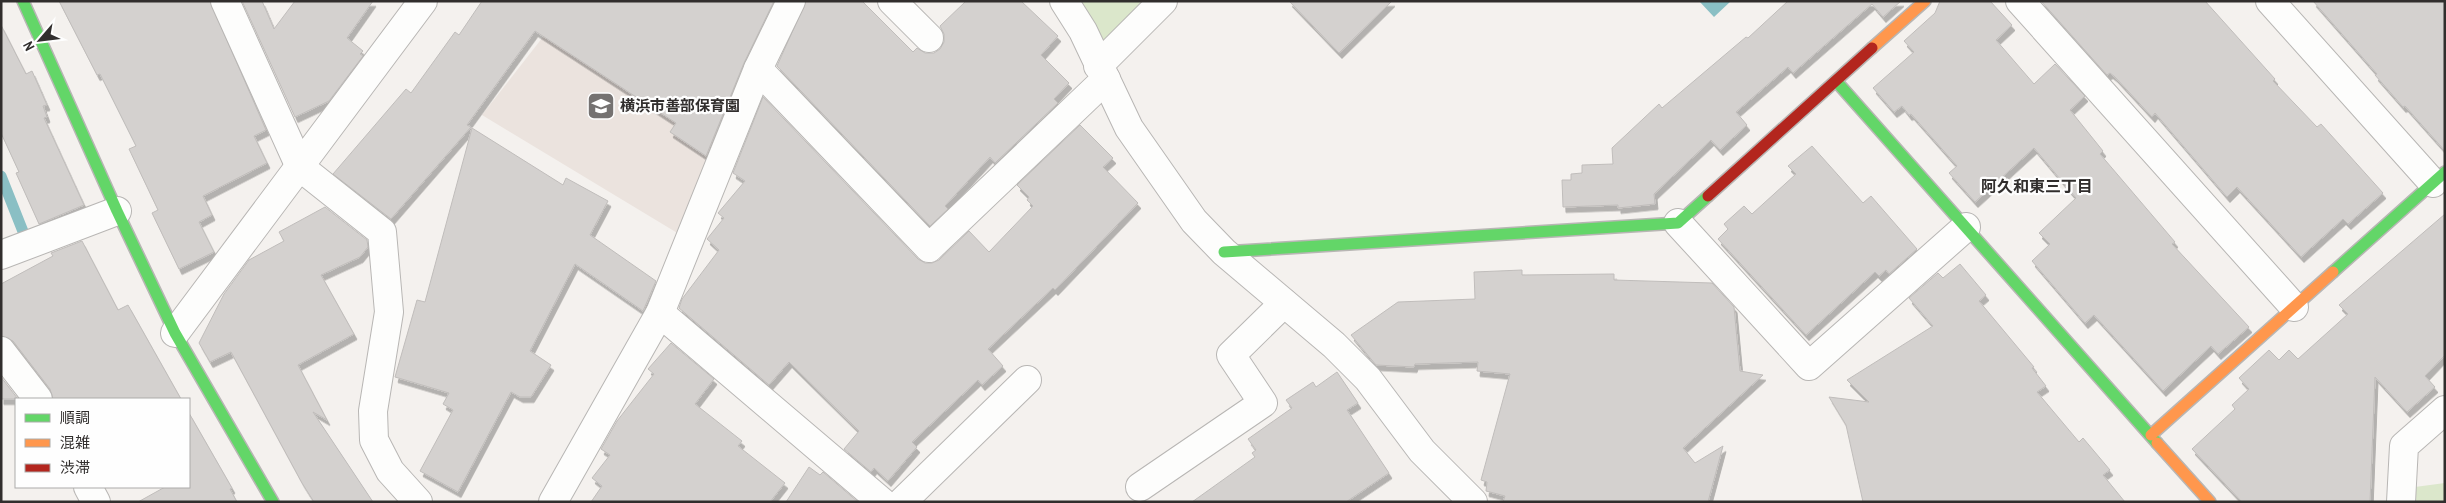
<svg xmlns="http://www.w3.org/2000/svg" width="2446" height="503" font-family="'Archivo Narrow','Noto Sans JP',sans-serif">
  <style>
    .built { fill: #ebe3de }
    .green { fill: #dbe7cb }
    .water { fill: #8abfc4 }
    .lines { fill: none; stroke-linecap: round; stroke-linejoin: round }
    .stream { stroke: #8abfc4; stroke-width: 11 }
    .building { fill: #d4d1cf; stroke: #c0bdbb; filter: url(#shadow) }
    .street-casing { stroke: #b8b6b4; stroke-width: 30 }
    .fast-casing { stroke: #b8b6b4; stroke-width: 14 }
    .slow-casing { stroke: #b8b6b4; stroke-width: 14 }
    .jam-casing { stroke: #b8b6b4; stroke-width: 14 }
    .street { stroke: #fdfdfc; stroke-width: 28 }
    .fast { stroke: #63d668; stroke-width: 11 }
    .slow { stroke: #ff974d; stroke-width: 11 }
    .jam { stroke: #b3261e; stroke-width: 11 }
    .labels { text-anchor: middle; stroke-width: 4.5; stroke-linejoin: round; paint-order: stroke }
    .poi-label { font-size: 15px; font-weight: bold; fill: #312e2d; stroke: #fefefe; text-anchor: start }
    .neighbourhood-label { font-size: 16px; font-weight: bold; fill: #312e2d; stroke: #fefefe }
  </style>
  <defs>
    <filter id="shadow"><feDropShadow dx="3" dy="5.5" stdDeviation="0" flood-color="#0004"/></filter>
  </defs>
  <rect width="100%" height="100%" fill="#f4f1ee"/>
  <polygon class="built" points="571,1 620,1 742,83 679,234 482,115"/>
  <g class="green">
    <polygon points="1079,1 1143,1 1104,44"/>
    <polygon points="2445,483 2445,502 2414,502 2415,487"/>
  </g>
  <polygon class="water" points="1699,1 1731,1 1714,17"/>
  <g class="lines">
    <polyline class="stream" points="1,176 24,234"/>
  </g>
  <g class="building">
    <polygon points="59,1 210,1 266,130 254,136 267,163 203,196 212,215 199,222 214,252 179,269 152,213 158,210 129,149 136,146 100,74 97,75"/>
    <polygon points="242,1 262,1 274,29 295,1 373,1 347,38 363,51 360,54 363,56 329,101 295,117"/>
    <polygon points="482,1 774,1 744,63 706,156 670,132 676,123 535,31 467,125 471,127 391,219 333,174 406,89 411,93 455,32 459,35"/>
    <polygon points="806,1 862,1 913,52 917,48 925,53 934,53 940,49 944,42 944,34 940,26 966,1 1021,1 1058,36 1041,55 1069,83 1054,99 1058,103 995,163 990,157 945,206 948,209 930,226 777,66"/>
    <polygon points="1289,1 1392,1 1339,53"/>
    <polygon points="1788,1 1901,1 1883,17 1872,4 1793,73 1788,67 1736,112 1747,125 1720,150 1711,140 1654,194 1655,204 1618,208 1618,205 1563,207 1562,180 1571,180 1571,174 1582,173 1582,165 1613,164 1612,148 1659,104 1662,108 1746,37 1748,38"/>
    <polygon points="1940,1 1990,1 2012,25 1996,40 2034,84 2055,64 2085,96 2070,110 2103,151 2100,154 2175,242 2172,244 2249,327 2218,354 2211,346 2163,391 2094,315 2085,323 2032,261 2050,244 2039,233 2076,198 2034,148 1975,202 1949,173 1957,166 1911,114 1909,115 1902,106 1894,112 1873,88 1914,52 1904,41 1935,13"/>
    <polygon points="2041,1 2205,1 2275,79 2273,81 2317,127 2321,124 2383,193 2348,224 2343,219 2301,257 2237,187 2227,197 2155,113 2152,117 2115,77 2110,73 2107,75"/>
    <polygon points="2313,1 2445,1 2445,151 2405,106 2403,107 2375,75 2377,74"/>
    <polygon points="1,25 26,74 32,71 47,105 43,106 47,117 44,118 84,205 39,224 16,173 19,172 1,133"/>
    <polygon points="763,97 918,259 925,263 932,263 939,260 969,231 989,252 1033,206 1027,200 1029,197 1017,185 1080,125 1113,158 1103,167 1138,203 1055,290 1053,288 988,349 1003,366 982,385 978,380 912,442 917,447 888,481 874,468 871,472 844,449 859,431 789,362 769,385 679,308 682,299 719,250 707,239 724,218 718,213 745,181 733,173"/>
    <polygon points="472,128 563,185 566,178 608,201 590,235 656,281 643,311 575,264 530,351 551,365 531,397 520,397 511,392 458,492 420,471 453,410 443,404 449,393 395,377 417,300 425,302"/>
    <polygon points="1812,146 1863,203 1871,196 1917,249 1889,274 1886,270 1879,276 1875,272 1806,335 1718,239 1728,229 1724,224 1744,206 1752,214 1796,174 1788,166"/>
    <polygon points="325,207 367,240 368,247 360,257 321,275 354,334 298,365 327,420 313,412 373,502 314,502 302,483 231,352 210,362 199,343 224,294 249,260 284,241 279,232"/>
    <polygon points="2445,214 2445,355 2425,376 2435,387 2407,412 2375,377 2370,502 2242,502 2192,449 2235,409 2232,405 2249,389 2239,378 2269,350 2279,360 2289,350 2298,359 2348,314 2339,305"/>
    <polygon points="82,241 118,310 128,305 181,399 53,399 50,389 13,341 1,336 1,284 53,256 51,253"/>
    <polygon points="1960,264 1986,295 1979,301 2034,367 2032,368 2046,386 2037,392 2079,442 2083,438 2110,470 2103,475 2125,502 1863,502 1846,425 1829,397 1869,402 1847,380 1933,326 1909,298 1938,273 1943,278"/>
    <polygon points="1522,270 1522,275 1614,274 1614,280 1712,283 1734,307 1740,371 1763,375 1683,448 1695,463 1723,446 1708,502 1503,502 1505,496 1486,491 1487,482 1481,480 1510,374 1477,371 1478,362 1415,364 1414,367 1376,365 1351,335 1398,302 1475,299 1474,272"/>
    <polygon points="671,343 714,379 695,404 742,441 738,446 785,483 770,502 591,502 602,486 592,478 610,455 601,449 617,421 654,374 648,369"/>
    <polygon points="1337,372 1358,403 1347,410 1389,473 1346,502 1192,502 1255,457 1252,453 1256,450 1248,439 1292,408 1286,400 1313,382 1316,387"/>
    <polygon points="1,377 18,399 1,399"/>
    <polygon points="189,413 232,488 230,489 237,502 138,502 165,487 189,487"/>
    <polygon points="809,467 820,475 823,472 858,502 786,502"/>
  </g>
  <g class="lines">
    <g class="street-casing">
      <g id="street">
        <polyline points="225,1 300,167 382,232 389,312 373,411 374,440 390,471 418,502"/>
        <polyline points="892,1 929,38"/>
        <polyline points="1064,1 1083,31 1129,128 1194,221 1224,252 1334,345 1368,379 1422,451 1473,502"/>
        <polyline points="2020,1 2294,307"/>
        <polyline points="2270,1 2433,183"/>
        <polyline points="1098,66 1163,1"/>
        <polyline points="758,69 929,248 1106,79"/>
        <polyline points="1678,223 1809,366 1966,227"/>
        <polyline points="1,255 117,211"/>
        <polyline points="660,313 882,502"/>
        <polyline points="175,333 423,1"/>
        <polyline points="1,351 38,399"/>
        <polyline points="88,487 96,502"/>
        <polyline points="1140,487 1263,403 1231,355 1284,303"/>
        <polyline points="553,502 660,313 758,69 791,1"/>
        <polyline points="902,502 1027,380"/>
        <polyline points="2401,502 2404,446 2445,410"/>
      </g>
    </g>
    <g class="fast-casing">
      <g id="fast">
        <polyline points="23,1 117,211 175,333 273,502"/>
        <polyline points="1836,81 2157,443"/>
        <polyline points="1224,252 1678,223 1708,196"/>
        <polyline points="2333,272 2445,172"/>
      </g>
    </g>
    <g class="slow-casing">
      <g id="slow">
        <polyline points="1872,48 1925,1"/>
        <polyline points="2151,435 2333,272"/>
        <polyline points="2157,443 2210,502"/>
      </g>
    </g>
    <g class="jam-casing">
      <polyline id="jam" points="1708,196 1872,48"/>
    </g>
    <use href="#street" class="street"/>
    <use href="#fast" class="fast"/>
    <use href="#slow" class="slow"/>
    <use href="#jam" class="jam"/>
  </g>
  <defs>
    <g id="school-square" transform="scale(1.4375)"><rect x="-9" y="-9" width="18" height="18" rx="4" fill="#757271" stroke="#fefefe"/><path d="M0-5L7-2L0 1L-7-2ZM-4 1L0 2.5L4 1V4Q0 6-4 4Z" fill="#fff"/></g>
  </defs>
  <g fill-rule="evenodd">
    <use href="#school-square" x="601" y="106"/>
  </g>
  <g class="labels">
    <g class="poi-label">
      <text x="620" y="111">横浜市善部保育園</text>
    </g>
    <g class="neighbourhood-label">
      <text x="2037" y="192">阿久和東三丁目</text>
    </g>
  </g>
  <rect width="2446" height="503" fill="none" stroke="#312e2d" stroke-width="5"/>
  <rect x="15" y="398" width="175" height="90" fill="#fefefe" stroke="#acabaa"/>
  <rect x="25" y="414" width="25" height="8" fill="#63d668" stroke="#acabaa"/>
  <text x="60" y="423" font-size="15" fill="#312e2d">順調</text>
  <rect x="25" y="439" width="25" height="8" fill="#ff974d" stroke="#acabaa"/>
  <text x="60" y="448" font-size="15" fill="#312e2d">混雑</text>
  <rect x="25" y="464" width="25" height="8" fill="#b3261e" stroke="#acabaa"/>
  <text x="60" y="473" font-size="15" fill="#312e2d">渋滞</text>
  <g transform="translate(40 40) rotate(242)" stroke="#fefefe" stroke-width="4" paint-order="stroke">
  <path d="M0-4L9 19L0 12L-9 19Z" fill="#312e2d"/>
  <text y="-8" font-size="14" font-weight="bold" text-anchor="middle" fill="#312e2d">N</text>
  </g>
</svg>
